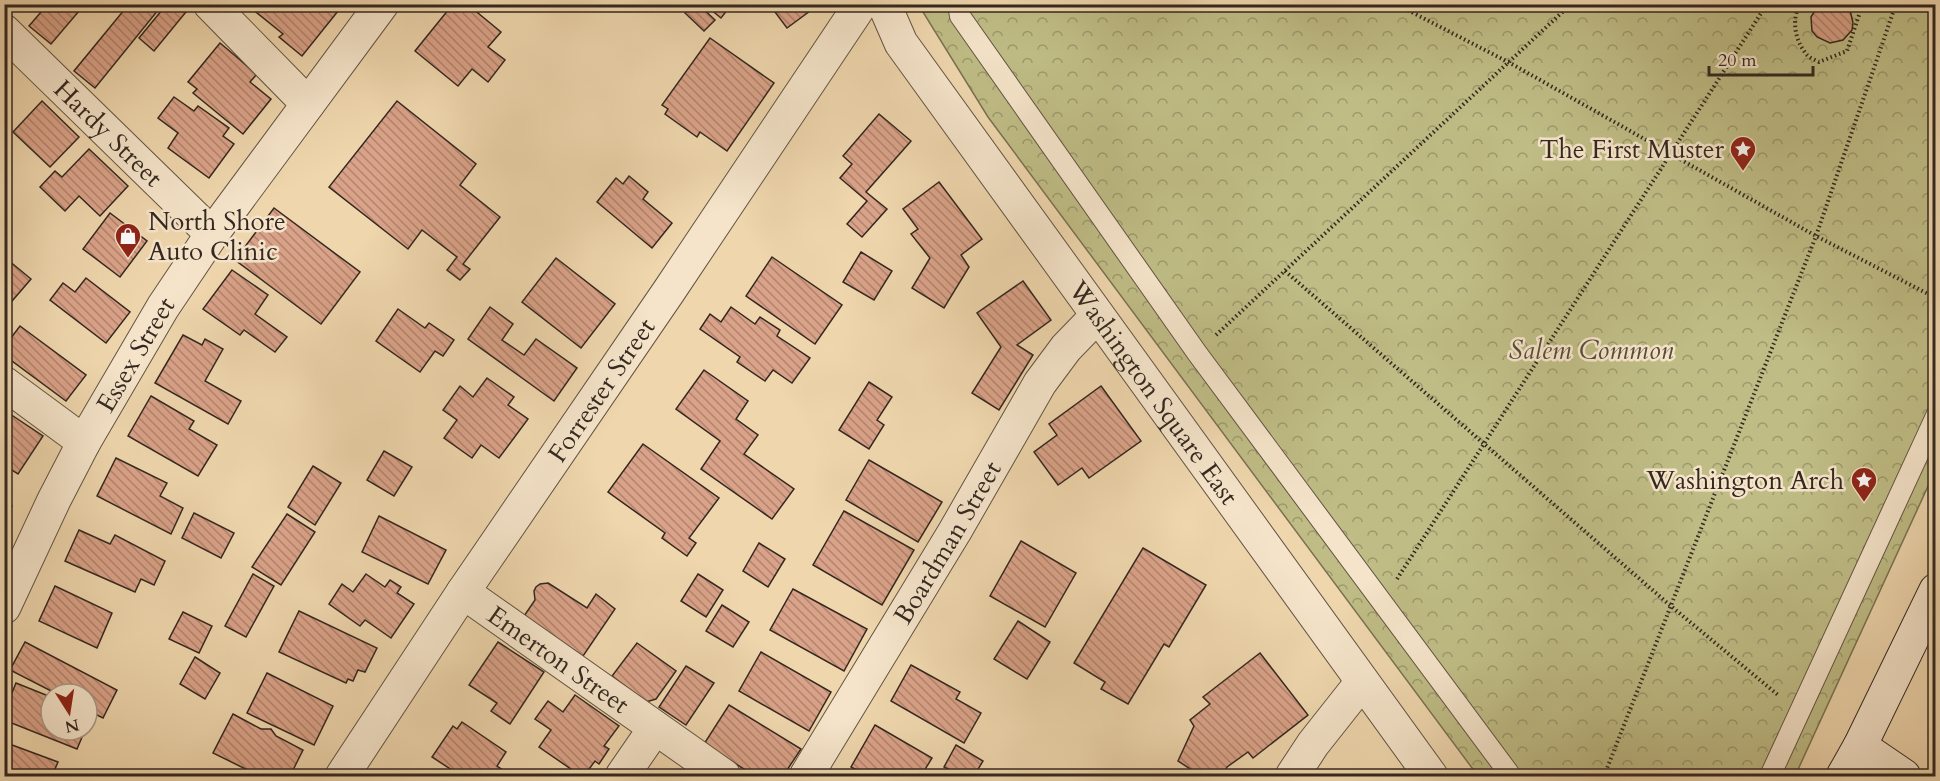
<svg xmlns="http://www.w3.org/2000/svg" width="1940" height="781" font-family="Cardo,serif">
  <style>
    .park { fill: url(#park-crowns); stroke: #797252; stroke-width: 1.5 }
    .building { fill: url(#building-back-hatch); stroke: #332820; stroke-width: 1.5 }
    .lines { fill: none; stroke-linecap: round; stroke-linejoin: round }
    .service-casing { stroke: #625443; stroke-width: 22 }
    .minor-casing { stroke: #625443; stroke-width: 35 }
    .tertiary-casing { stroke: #625443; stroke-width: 35 }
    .secondary-casing { stroke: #332820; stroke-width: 35 }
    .path { stroke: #332820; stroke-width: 4; stroke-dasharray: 1.5 3; stroke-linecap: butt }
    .service { stroke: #f5e4ca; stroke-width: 20 }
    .minor { stroke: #f5e4ca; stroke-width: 33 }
    .tertiary { stroke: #f5e4ca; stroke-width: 33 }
    .secondary { stroke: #f5e4ca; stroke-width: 33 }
    .labels { text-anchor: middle; stroke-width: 5; stroke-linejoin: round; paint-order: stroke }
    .street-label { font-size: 26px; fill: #332820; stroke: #f5e4ca }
    .poi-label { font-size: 26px; fill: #332820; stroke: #f5e4ca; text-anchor: end }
    .park-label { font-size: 26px; font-style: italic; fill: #564d39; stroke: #f5e4ca }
  </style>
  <defs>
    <pattern id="park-crowns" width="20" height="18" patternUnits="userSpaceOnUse" patternTransform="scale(1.5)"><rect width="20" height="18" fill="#bfbc85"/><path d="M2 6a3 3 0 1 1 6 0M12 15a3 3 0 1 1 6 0" fill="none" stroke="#9c996c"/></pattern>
    <pattern id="building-back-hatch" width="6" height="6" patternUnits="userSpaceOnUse" patternTransform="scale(1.5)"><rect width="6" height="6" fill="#daa288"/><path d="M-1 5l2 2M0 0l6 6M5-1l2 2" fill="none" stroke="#b1846f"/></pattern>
  </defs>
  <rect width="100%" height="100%" fill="#efd6ad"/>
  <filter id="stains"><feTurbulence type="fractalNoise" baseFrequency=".00333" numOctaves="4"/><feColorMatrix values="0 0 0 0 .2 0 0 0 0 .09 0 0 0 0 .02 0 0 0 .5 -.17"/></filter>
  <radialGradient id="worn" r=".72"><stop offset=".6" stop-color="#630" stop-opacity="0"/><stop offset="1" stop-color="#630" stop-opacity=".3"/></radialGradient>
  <polygon class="park" points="918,4 1935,5 1935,471 1795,776 1478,776 988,117"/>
  <g class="building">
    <polygon points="48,4 85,4 51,44 29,26"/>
    <polygon points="129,4 163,4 95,88 74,71"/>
    <polygon points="167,4 187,4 190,7 154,51 139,38"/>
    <polygon points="246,4 330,4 338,11 302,56 279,37 283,34"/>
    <polygon points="453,4 467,4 501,32 488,47 505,60 488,82 472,69 458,86 415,51"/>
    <polygon points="693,4 698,4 715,20 704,31 685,13"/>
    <polygon points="704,4 732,4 721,18"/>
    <polygon points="769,4 812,4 814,8 787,28"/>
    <polygon points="1819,4 1844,4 1850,10 1853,23 1852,30 1843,40 1830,43 1817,37 1812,31 1811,17"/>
    <polygon points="710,38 774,83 727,151 700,132 697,137 665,114 668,109 662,105"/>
    <polygon points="220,43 257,74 250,82 271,99 243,134 193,93 197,89 188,82"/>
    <polygon points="174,97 194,111 198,106 229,128 223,136 234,144 209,178 168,148 178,133 158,118"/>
    <polygon points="42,101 79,137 50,167 13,132"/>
    <polygon points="397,101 476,164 460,185 500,217 463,264 470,269 460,280 447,270 457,257 422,230 408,249 329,187"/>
    <polygon points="879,114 911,141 866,192 887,209 862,237 847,224 867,201 840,178 852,164 843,156"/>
    <polygon points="89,149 128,186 100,216 79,196 65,211 40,187 55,171 62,177"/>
    <polygon points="629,176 648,192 643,199 672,223 652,248 597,202 616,178 623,184"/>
    <polygon points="939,182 982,239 961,255 969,267 944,308 912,288 930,258 911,234 918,229 903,209"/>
    <polygon points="274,208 360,272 321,324 235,260"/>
    <polygon points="110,213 147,241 120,277 83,249"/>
    <polygon points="861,252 892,271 874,300 843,282"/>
    <polygon points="772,257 842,305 815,344 746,296"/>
    <polygon points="556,258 615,304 581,348 522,302"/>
    <polygon points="8,260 31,279 6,308 4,264"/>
    <polygon points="232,270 268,295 255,314 287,337 275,352 244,330 240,335 203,309"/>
    <polygon points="86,278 130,312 106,343 50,300 63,283 75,292"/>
    <polygon points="1023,281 1051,320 1017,345 1033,355 999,410 972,393 1001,347 977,313"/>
    <polygon points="490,307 513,324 502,340 524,355 536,339 577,368 554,401 468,339"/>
    <polygon points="731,307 755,324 760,317 780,330 777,336 810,358 792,383 773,370 765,381 737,362 740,357 700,329 710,314 721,322"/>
    <polygon points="398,309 425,328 429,323 454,340 443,356 435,351 420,372 376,341"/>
    <polygon points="20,326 86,375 66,401 4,355 4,347"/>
    <polygon points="183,335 202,345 205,339 223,349 205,381 241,401 228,424 155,383"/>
    <polygon points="704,370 748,401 736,419 758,435 744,454 794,489 772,519 701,469 720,441 676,409"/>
    <polygon points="487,378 514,397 508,405 528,419 499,458 481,445 472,458 444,438 457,420 443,410 460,386 473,397"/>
    <polygon points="869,382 892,397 877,420 884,425 869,449 839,430"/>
    <polygon points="1101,386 1141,441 1089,478 1082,468 1058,485 1034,452 1057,435 1049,424"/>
    <polygon points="151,396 194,421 189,429 217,445 198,476 128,436"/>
    <polygon points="4,410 43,436 18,474 4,465"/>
    <polygon points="643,444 719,498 689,538 696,543 687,556 662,538 665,533 608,492"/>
    <polygon points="384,451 412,467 394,496 367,480"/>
    <polygon points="116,458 167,483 160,496 183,508 171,534 97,496"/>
    <polygon points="869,460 942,502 918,542 846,500"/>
    <polygon points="313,466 341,483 315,525 288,507"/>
    <polygon points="4,501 12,506 4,517"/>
    <polygon points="844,511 914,550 882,605 813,565"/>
    <polygon points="194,513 234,533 221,558 182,538"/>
    <polygon points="287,514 315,532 281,585 252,567"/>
    <polygon points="379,516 446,550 428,584 362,552"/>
    <polygon points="79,530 110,544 115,535 165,561 154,585 141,579 135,592 65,561"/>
    <polygon points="1021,541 1076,573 1045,627 990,596"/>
    <polygon points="759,543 785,559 768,587 743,571"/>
    <polygon points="1143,548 1206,585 1169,647 1164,644 1128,704 1101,689 1105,682 1074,663"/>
    <polygon points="253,574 274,586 246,637 225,626"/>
    <polygon points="366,574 385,587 390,580 401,587 397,593 414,604 391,638 365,620 360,626 329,604 342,584 353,592"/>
    <polygon points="698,574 723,590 706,617 681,601"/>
    <polygon points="548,583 587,608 596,594 615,609 581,659 522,619 535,600 534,591 536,587 540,584"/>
    <polygon points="55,586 112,613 97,648 39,621"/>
    <polygon points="793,589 867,629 844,671 770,630"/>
    <polygon points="722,605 749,622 733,647 706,631"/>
    <polygon points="299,611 377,648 365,672 358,670 353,681 348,679 346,683 279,652"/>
    <polygon points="183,612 212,626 199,653 169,639"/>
    <polygon points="1018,621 1050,642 1027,679 994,659"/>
    <polygon points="25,642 117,690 103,718 87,710 87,694 57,694 10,670"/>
    <polygon points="498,642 544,672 510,724 491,711 497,703 469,685"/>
    <polygon points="637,643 676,671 656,699 646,702 612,676"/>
    <polygon points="761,652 831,692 809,731 739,691"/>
    <polygon points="1260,653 1308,715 1253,758 1248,752 1227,767 1223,776 1201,776 1178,761 1194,726 1190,720 1210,704 1203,697"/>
    <polygon points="195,657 220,673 205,699 180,684"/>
    <polygon points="911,665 960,692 956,699 981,713 964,743 891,701"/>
    <polygon points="686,666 714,683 686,725 659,707"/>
    <polygon points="267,673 333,706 314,745 247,713"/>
    <polygon points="16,683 51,697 51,730 85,730 77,749 4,720 4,712"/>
    <polygon points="575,695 619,726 604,746 609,749 599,764 595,761 584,776 581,776 539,747 551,730 535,719 548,701 563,712"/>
    <polygon points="729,705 801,749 783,776 755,776 704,744"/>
    <polygon points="233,714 261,729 271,729 276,736 303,750 290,776 260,776 213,753"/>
    <polygon points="462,722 506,752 497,766 512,776 461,776 432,757 453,726 457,729"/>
    <polygon points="875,725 932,758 921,776 868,776 851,767"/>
    <polygon points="4,742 58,762 52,776 4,776"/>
    <polygon points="956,745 983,761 974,776 961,776 944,767"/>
  </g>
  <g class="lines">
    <g class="service-casing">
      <g id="service">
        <polyline points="958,4 960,16 1197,353 1511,776"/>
        <polyline points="1770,776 1936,416"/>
      </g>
    </g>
    <g class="minor-casing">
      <g id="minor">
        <polyline points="210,4 308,104"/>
        <path id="s1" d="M 4,31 L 212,234"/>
        <polyline points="4,383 84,442"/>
        <path id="s2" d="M 463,592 L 724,776"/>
        <path id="s3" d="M 342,776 L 463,592 L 669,291 L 861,4"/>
        <polyline points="622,776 655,728"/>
        <path id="s4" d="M 806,776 L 955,531 L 1040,383 L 1066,348 L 1097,316"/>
        <polyline points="1292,776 1313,744 1362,682"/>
      </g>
    </g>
    <g class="tertiary-casing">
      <g id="tertiary">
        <path id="s5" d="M 884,4 L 901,43 L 1431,776"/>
        <path id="s6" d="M 4,607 L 54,500 L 84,442 L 163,307 L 212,234 L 382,4"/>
      </g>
    </g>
    <g class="secondary-casing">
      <g id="secondary">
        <polyline points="1860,746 1904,776"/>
        <polyline points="1843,776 1860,746 1936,590"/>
      </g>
    </g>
    <g class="path">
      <polyline points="1396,4 1510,63 1816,236 1936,298"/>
      <path d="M 1800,4 C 1791,20 1795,41 1807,55 C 1810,58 1815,60 1819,62 L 1847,51 L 1859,15 L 1860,4"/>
      <polyline points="1285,271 1672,607 1778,695"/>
      <polyline points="1216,335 1571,4"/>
      <polyline points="1397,579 1767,4"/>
      <polyline points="1604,776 1816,236 1896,4"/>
    </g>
    <use href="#service" class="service"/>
    <use href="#minor" class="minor"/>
    <use href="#tertiary" class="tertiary"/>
    <use href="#secondary" class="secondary"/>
  </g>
  <defs>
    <g id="sight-pin" transform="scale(1.35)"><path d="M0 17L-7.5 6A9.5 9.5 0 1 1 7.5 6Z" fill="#8f2418" stroke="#f5e4ca"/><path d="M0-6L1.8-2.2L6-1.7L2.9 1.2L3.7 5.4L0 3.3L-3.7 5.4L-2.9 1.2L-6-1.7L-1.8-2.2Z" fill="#fff"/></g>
    <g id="shop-pin" transform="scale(1.35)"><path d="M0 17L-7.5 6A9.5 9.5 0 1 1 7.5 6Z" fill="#8f2418" stroke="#f5e4ca"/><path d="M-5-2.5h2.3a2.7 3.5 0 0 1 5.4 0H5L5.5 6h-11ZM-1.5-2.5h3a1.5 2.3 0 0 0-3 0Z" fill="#fff"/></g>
  </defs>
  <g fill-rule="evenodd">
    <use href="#sight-pin" x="1743" y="149"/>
    <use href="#shop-pin" x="128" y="236"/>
    <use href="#sight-pin" x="1864" y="480"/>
  </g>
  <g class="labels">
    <g class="street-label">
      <text dy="9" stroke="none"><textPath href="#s1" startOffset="146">Hardy Street</textPath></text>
      <text dy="9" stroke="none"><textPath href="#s6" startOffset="285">Essex Street</textPath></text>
      <text dy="9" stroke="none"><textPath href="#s3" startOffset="465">Forrester Street</textPath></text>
      <text dy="9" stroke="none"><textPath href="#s5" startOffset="474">Washington Square East</textPath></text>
      <text dy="9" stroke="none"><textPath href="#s4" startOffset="273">Boardman Street</textPath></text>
      <text dy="9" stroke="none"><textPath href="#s2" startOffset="117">Emerton Street</textPath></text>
    </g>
    <g class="poi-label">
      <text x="1724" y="158">The First Muster</text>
      <text x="148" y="230" text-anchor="start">North Shore<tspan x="148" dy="30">Auto Clinic</tspan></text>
      <text x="1844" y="489">Washington Arch</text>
    </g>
    <g class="park-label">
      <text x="1591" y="359">Salem Common</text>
    </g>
  </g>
  <rect width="1940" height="781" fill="none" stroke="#efd6ad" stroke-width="24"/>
  <rect x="6" y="6" width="1928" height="769" fill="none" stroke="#332820" stroke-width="3"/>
  <rect x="12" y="12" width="1916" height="757" fill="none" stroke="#332820" stroke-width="1.5"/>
  <g transform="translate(69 712) rotate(168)"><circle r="28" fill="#f5e4ca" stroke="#a79986" stroke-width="1.5"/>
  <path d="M0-4.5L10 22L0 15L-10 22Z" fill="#8f2418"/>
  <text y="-9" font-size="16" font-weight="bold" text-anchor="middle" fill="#332820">N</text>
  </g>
  <path d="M1709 66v9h104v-9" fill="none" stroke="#332820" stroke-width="3"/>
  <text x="1718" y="66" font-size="18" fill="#332820" stroke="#f5e4ca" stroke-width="4.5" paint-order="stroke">20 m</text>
  <rect width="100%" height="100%" filter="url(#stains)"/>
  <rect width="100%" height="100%" fill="url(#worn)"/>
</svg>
